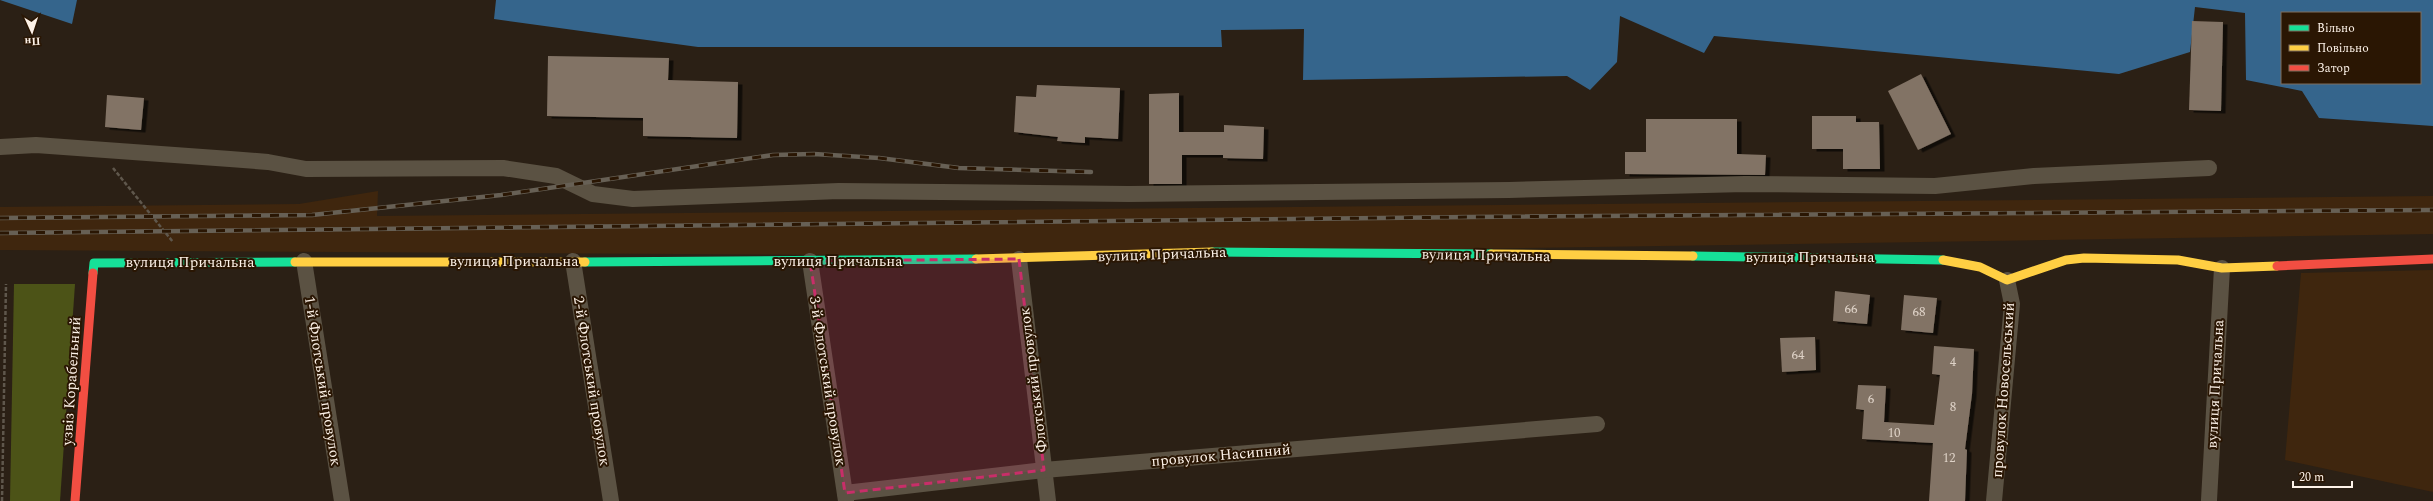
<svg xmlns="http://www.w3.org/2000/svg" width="2433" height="501" font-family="Spectral,serif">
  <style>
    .built { fill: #3f260e }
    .forest { fill: #4c5317 }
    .water { fill: #35658c; fill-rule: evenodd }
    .building { fill: #827365; filter: url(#shadow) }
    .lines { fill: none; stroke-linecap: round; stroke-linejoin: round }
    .path { stroke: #5f574c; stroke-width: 2.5; stroke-dasharray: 4 2; stroke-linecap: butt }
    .street { stroke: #5b5243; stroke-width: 16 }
    .fast { stroke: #16e098; stroke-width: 9 }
    .slow { stroke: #ffcf43; stroke-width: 9 }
    .jam { stroke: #f24e42; stroke-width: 9 }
    .rail-casing { stroke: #676055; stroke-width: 4.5 }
    .rail { stroke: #2a1603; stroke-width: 3; stroke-dasharray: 9; stroke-linecap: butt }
    .marked { fill: #c82e69; fill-opacity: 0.2; stroke: #c82e69; stroke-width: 3; stroke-dasharray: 8 5; stroke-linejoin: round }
    .labels { text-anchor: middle; stroke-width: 4; stroke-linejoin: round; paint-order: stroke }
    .number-label { font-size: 13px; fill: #ded2c7 }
    .street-label { font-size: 15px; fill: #fdf2e8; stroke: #2a1603 }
  </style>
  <defs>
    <filter id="shadow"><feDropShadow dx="4.5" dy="2.5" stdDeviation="0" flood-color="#0009"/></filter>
  </defs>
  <rect width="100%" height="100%" fill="#2b2015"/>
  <g class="built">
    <polygon points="378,191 377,216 2433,196 2433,234 1016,256 0,250 0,207 299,204"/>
    <polygon points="2433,270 2433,492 2285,460 2301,273"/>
  </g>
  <polygon class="forest" points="14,284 75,284 60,501 10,501"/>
  <g class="water">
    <polygon points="0,0 77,0 72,24"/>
    <path d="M 496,0 L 2433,0 L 2433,126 L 2319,118 L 2302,91 L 2246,80 L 2245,13 L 2195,7 L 2190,52 L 2119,74 L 1714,36 L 1704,53 L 1620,16 L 1617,62 L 1590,90 L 1567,76 L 1303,80 L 1304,29 L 1221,30 L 1222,47 L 698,47 L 494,19 ZM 2282,13 L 2420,13 L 2420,83 L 2282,83 Z"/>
  </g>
  <g class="building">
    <polygon points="2192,21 2223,22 2221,111 2189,110"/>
    <polygon points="548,56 669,58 668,80 738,82 737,138 643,136 643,118 547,116"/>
    <polygon points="1921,74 1951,134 1918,150 1888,91"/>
    <polygon points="1037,85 1120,88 1118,139 1085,137 1085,143 1057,141 1058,137 1014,132 1016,96 1036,97"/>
    <polygon points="1179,93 1179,132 1224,132 1224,125 1264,127 1263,159 1223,158 1223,155 1182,155 1182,184 1149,184 1149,94"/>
    <polygon points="107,95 144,98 141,130 105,127"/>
    <polygon points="1812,116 1856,116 1856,122 1879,122 1880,169 1843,169 1843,149 1812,149"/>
    <polygon points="1646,119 1737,119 1737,154 1766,155 1765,175 1625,174 1625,152 1646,152"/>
    <polygon points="1835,291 1870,295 1867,324 1833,321"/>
    <polygon points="1904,295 1937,298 1933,333 1901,330"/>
    <polygon points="1815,337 1816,370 1782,372 1780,338"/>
    <polygon points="1934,346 1974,349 1972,394 1965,449 1967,450 1965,501 1929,501 1933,443 1862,439 1864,410 1856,409 1858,385 1886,386 1884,422 1934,425 1940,375 1932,374"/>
  </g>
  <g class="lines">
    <g class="path">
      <polyline points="113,168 173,242"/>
      <polyline points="2,501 6,284"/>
    </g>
    <g class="street">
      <polyline points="0,147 36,145 230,159 268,162 306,169 503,168 556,176 593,194 633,199 839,191 1129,194 1509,190 1745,184 1935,186 2034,176 2209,168"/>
      <polyline points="1019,259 1048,501"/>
      <polyline points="304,261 342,501"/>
      <polyline points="573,261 611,501"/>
      <polyline points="810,261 846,501"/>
      <polyline points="845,493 1044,470 1597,424"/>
      <polyline points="2209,500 2222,268"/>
      <polyline points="1994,501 2012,304 2007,280"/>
    </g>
    <g class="fast">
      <polyline points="1212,252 1491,254"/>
      <polyline points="1693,256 1943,260"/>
      <polyline points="585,262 976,259"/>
      <polyline points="93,273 94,263 295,262"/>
    </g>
    <g class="slow">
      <polyline points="1491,254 1693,256"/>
      <polyline points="976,259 1212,252"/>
      <polyline points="1943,260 1980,267 2007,280 2066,260 2084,258 2178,260 2222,268 2277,266"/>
      <polyline points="295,262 585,262"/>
    </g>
    <g class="jam">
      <polyline points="2277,266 2433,259"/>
      <polyline points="75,501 93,273"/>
    </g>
    <g class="rail-casing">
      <g id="rail">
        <polyline points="0,218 312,215 501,195 773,155 814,154 879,158 959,168 1091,172"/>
        <polyline points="0,233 1470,217 2433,210"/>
      </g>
    </g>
    <use href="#rail" class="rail"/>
  </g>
  <path class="marked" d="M 1019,259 L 1044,470 L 845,493 L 810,261 Z"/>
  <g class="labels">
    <g class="number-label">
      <text x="1851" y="313">66</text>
      <text x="1919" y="316">68</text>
      <text x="1798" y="359">64</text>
      <text x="1953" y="366">4</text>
      <text x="1871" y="403">6</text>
      <text x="1953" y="411">8</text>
      <text x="1894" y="437">10</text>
      <text x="1949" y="462">12</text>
    </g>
    <g class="street-label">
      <text transform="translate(1162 254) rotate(-2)" y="5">вулиця Причальна</text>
      <text transform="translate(1486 255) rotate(1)" y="5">вулиця Причальна</text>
      <text x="1810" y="262">вулиця Причальна</text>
      <text x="514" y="266">вулиця Причальна</text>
      <text x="838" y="266">вулиця Причальна</text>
      <text x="190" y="267">вулиця Причальна</text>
      <text transform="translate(1033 380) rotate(-97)" y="5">Флотський провулок</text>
      <text transform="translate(71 381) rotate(-86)" y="5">узвіз Корабельний</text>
      <text transform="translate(323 381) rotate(81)" y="5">1-й Флотський провулок</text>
      <text transform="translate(592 381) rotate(81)" y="5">2-й Флотський провулок</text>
      <text transform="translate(828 381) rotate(81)" y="5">3-й Флотський провулок</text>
      <text transform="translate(2215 384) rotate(-87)" y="5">вулиця Причальна</text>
      <text transform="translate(2003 390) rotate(-86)" y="5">провулок Новосельський</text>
      <text transform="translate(1221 455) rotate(-5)" y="5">провулок Насипний</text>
    </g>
  </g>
  <rect x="2281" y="12" width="140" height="72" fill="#2a1603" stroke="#7e6e5f"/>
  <rect x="2289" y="25" width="20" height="6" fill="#16e098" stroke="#7e6e5f"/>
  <text x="2317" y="32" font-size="12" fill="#fdf2e8">Вільно</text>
  <rect x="2289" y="45" width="20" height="6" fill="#ffcf43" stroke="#7e6e5f"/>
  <text x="2317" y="52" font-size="12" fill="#fdf2e8">Повільно</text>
  <rect x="2289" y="65" width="20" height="6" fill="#f24e42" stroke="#7e6e5f"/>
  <text x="2317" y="72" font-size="12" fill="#fdf2e8">Затор</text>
  <g transform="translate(32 32) rotate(177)" stroke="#2a1603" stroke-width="3" paint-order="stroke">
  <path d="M0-3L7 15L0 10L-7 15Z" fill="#fdf2e8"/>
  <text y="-6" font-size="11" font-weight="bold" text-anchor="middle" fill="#fdf2e8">Пн</text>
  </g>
  <path d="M2293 481v6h59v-6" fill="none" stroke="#fdf2e8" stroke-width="2"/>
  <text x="2299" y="481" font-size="12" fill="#fdf2e8" stroke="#2a1603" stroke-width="3" paint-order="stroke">20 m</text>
</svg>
